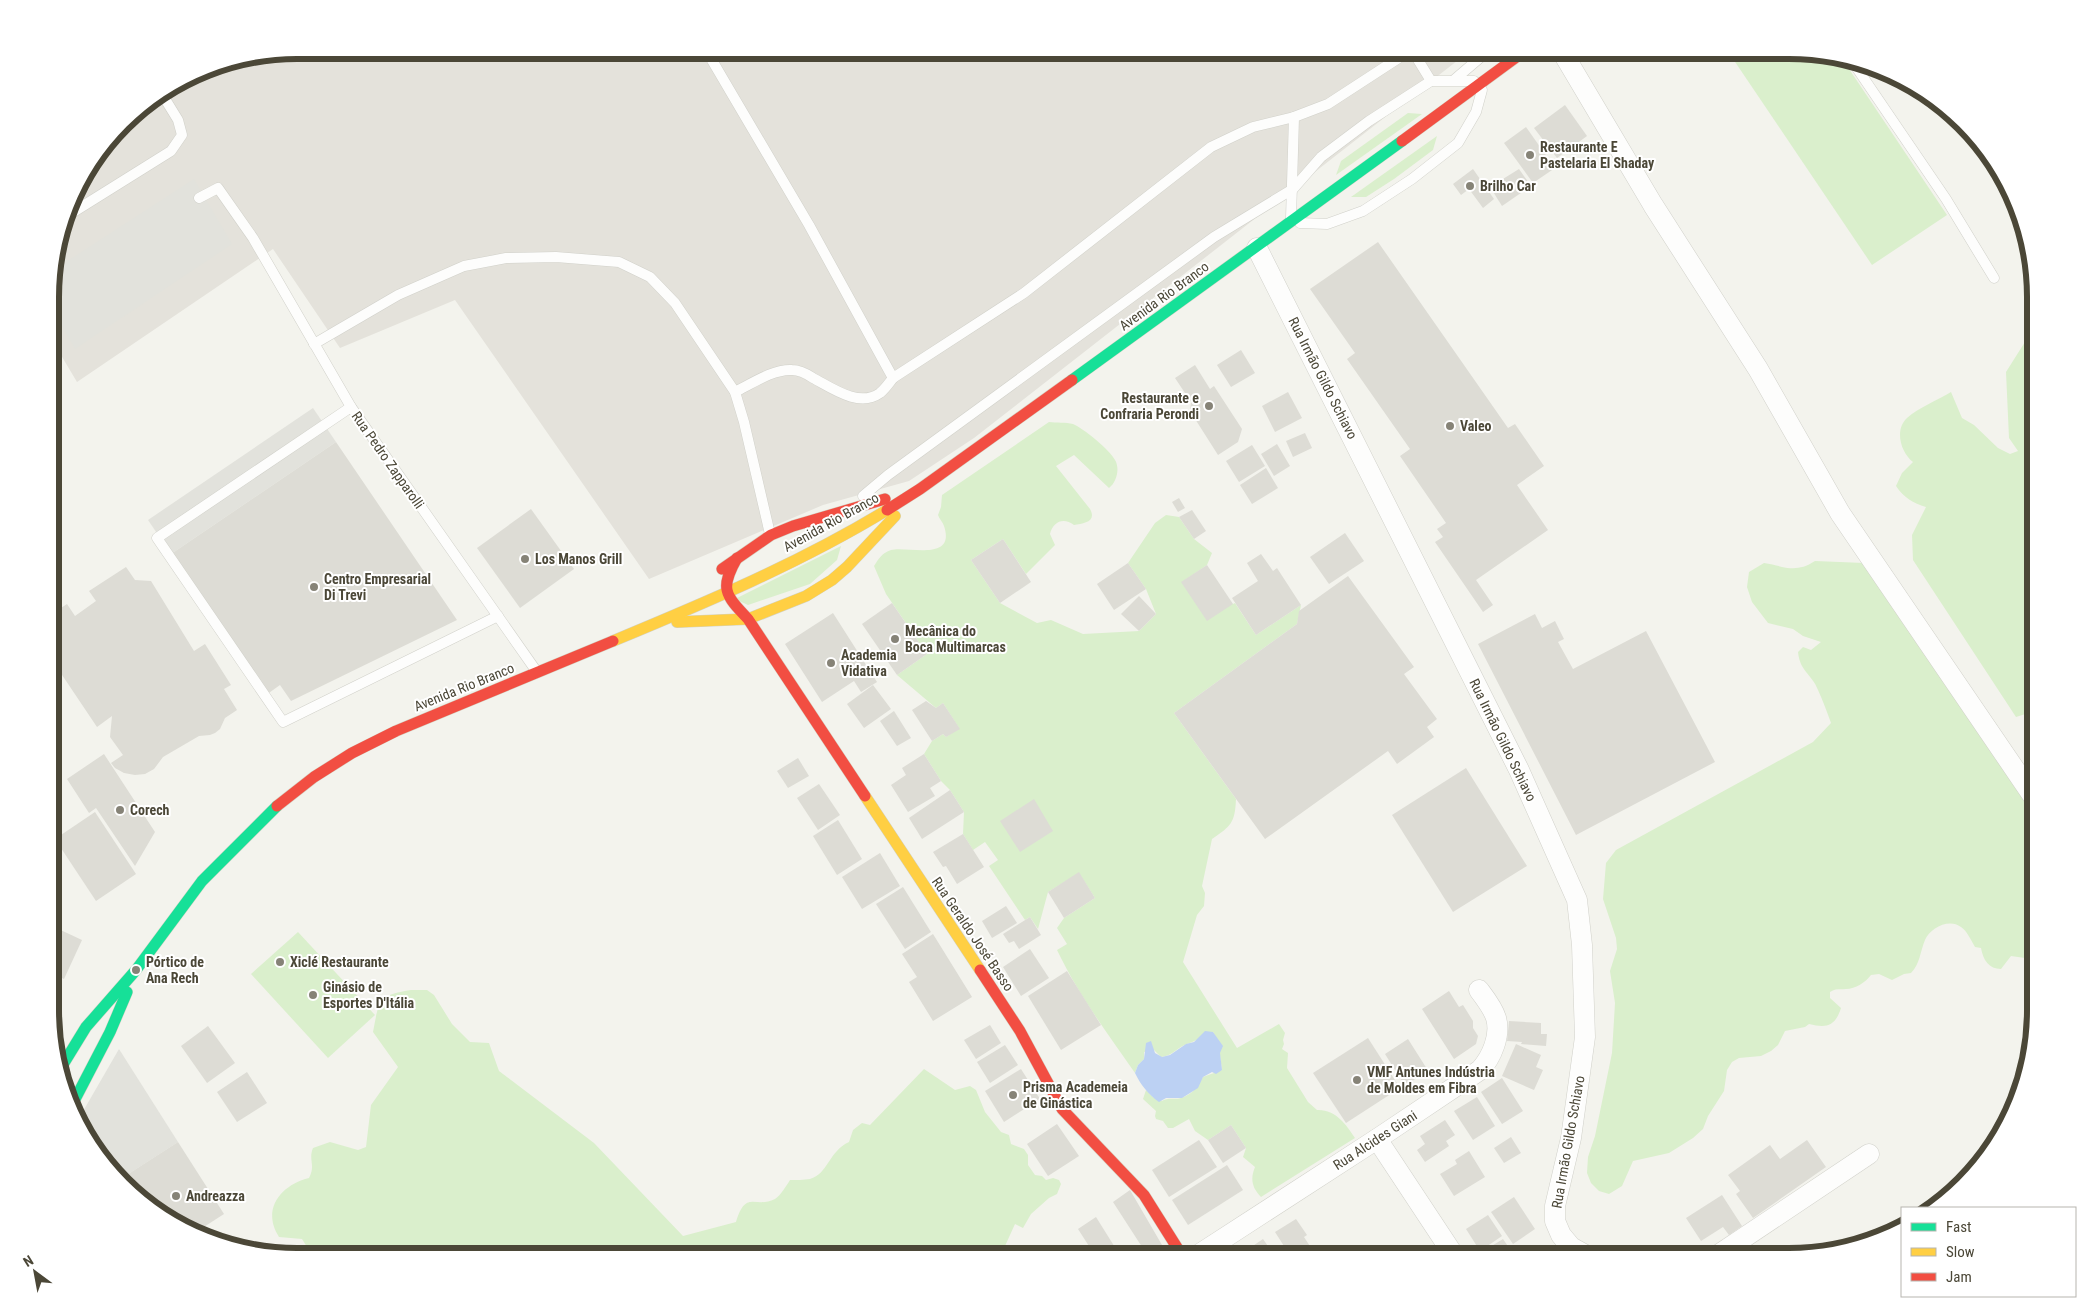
<svg xmlns="http://www.w3.org/2000/svg" width="2086" height="1307" font-family="'Roboto Condensed',sans-serif">
  <style>
    .industrial { fill: #e4e2db }
    .green { fill: #daefcc }
    .parking { fill: #e2e2dc }
    .water { fill: #bcd1f3 }
    .building { fill: #dddcd5 }
    .lines { fill: none; stroke-linecap: round; stroke-linejoin: round }
    .lane-casing { stroke: #d1d1ca; stroke-width: 11 }
    .street-casing { stroke: #d1d1ca; stroke-width: 21 }
    .fast-casing { stroke: #d3d2c3; stroke-width: 12 }
    .slow-casing { stroke: #d3d2c3; stroke-width: 12 }
    .jam-casing { stroke: #d3d2c3; stroke-width: 12 }
    .lane { stroke: #fdfdfc; stroke-width: 10 }
    .street { stroke: #fdfdfc; stroke-width: 20 }
    .fast { stroke: #16e098; stroke-width: 11 }
    .slow { stroke: #ffcf43; stroke-width: 11 }
    .jam { stroke: #f24e42; stroke-width: 11 }
    .poi-dot { fill: #868377; stroke: #fff; stroke-width: 2 }
    .labels { text-anchor: middle; stroke-width: 4; stroke-linejoin: round; paint-order: stroke }
    .poi-label { font-size: 14px; font-weight: bold; fill: #4b4737; stroke: #fff; text-anchor: start }
    .street-label { font-size: 14px; fill: #4b4737; stroke: #fff }
    .rim { fill: none; stroke: #4b4737; stroke-width: 6 }
  </style>
  <rect width="100%" height="100%" fill="#f3f3ed"/>
  <polygon class="industrial" points="297,50 1471,50 974,438 909,481 823,505 649,579 455,300 340,348 273,249 77,382 52,340 52,265 76,187 134,111 203,69"/>
  <g class="green">
    <polygon points="1727,50 1790,50 1841,57 1947,215 1872,265"/>
    <polygon points="1408,113 1422,114 1336,175 1341,161"/>
    <polygon points="1437,136 1433,150 1394,179 1366,197 1351,197"/>
    <path d="M 2035,330 L 2035,711 L 2016,717 L 1913,560 L 1912,535 L 1926,507 C 1913,503 1904,498 1896,486 L 1902,473 L 1913,462 C 1901,453 1894,430 1907,418 C 1918,408 1938,400 1951,392 L 1962,418 L 1974,425 L 1998,448 L 2010,454 L 2018,451 L 2009,438 L 2006,372 L 2030,334 Z"/>
    <path d="M 1049,422 C 1056,423 1066,422 1073,424 C 1083,428 1110,450 1115,460 C 1120,468 1117,482 1109,488 L 1074,455 L 1056,466 L 1090,509 C 1097,522 1084,523 1074,525 C 1064,517 1053,521 1050,534 L 1055,545 L 1026,574 L 1003,539 L 971,560 L 1000,603 L 1037,623 L 1051,620 L 1083,634 L 1139,631 L 1156,614 L 1146,589 L 1128,563 L 1155,523 L 1166,515 L 1179,517 L 1194,539 L 1212,553 L 1207,565 L 1182,582 L 1233,604 L 1235,603 L 1256,635 L 1301,605 L 1297,624 L 1174,713 L 1236,799 C 1235,823 1231,826 1212,839 L 1202,886 L 1205,893 L 1204,906 L 1197,915 L 1183,962 L 1237,1048 L 1279,1024 L 1285,1033 L 1283,1040 L 1284,1044 L 1282,1049 L 1288,1053 L 1287,1068 L 1308,1102 L 1317,1110 C 1335,1109 1346,1124 1355,1138 L 1261,1197 C 1252,1188 1250,1179 1255,1167 L 1243,1157 L 1246,1148 L 1231,1125 L 1208,1140 L 1195,1131 L 1189,1119 L 1173,1128 L 1168,1128 L 1163,1121 L 1156,1119 L 1155,1116 L 1156,1111 L 1143,1099 L 1146,1090 L 1153,1097 L 1162,1101 C 1168,1097 1175,1100 1181,1098 C 1192,1095 1199,1085 1203,1077 L 1222,1070 L 1218,1041 L 1213,1032 C 1202,1036 1196,1041 1187,1044 C 1177,1047 1173,1056 1161,1057 L 1154,1050 L 1144,1052 L 1144,1059 L 1138,1065 L 1135,1073 C 1107,1033 1078,994 1057,950 L 1067,944 L 1057,928 L 1064,918 L 1095,898 L 1079,873 L 1048,892 L 1038,929 L 1030,917 L 1025,920 L 989,866 L 998,860 L 985,842 L 973,850 L 963,834 L 964,812 L 950,790 L 941,781 L 924,754 L 932,741 L 943,734 L 946,737 L 959,728 L 943,703 L 936,708 L 897,675 L 927,654 L 886,594 L 874,566 C 879,558 882,553 891,550 C 908,546 956,562 944,526 C 943,522 939,519 938,515 L 941,507 L 942,495 Z"/>
    <polygon points="841,546 837,560 810,584 748,605 735,599"/>
    <path d="M 1815,561 L 1864,563 L 2035,808 L 2035,992 L 2030,984 L 2033,966 L 2025,958 L 2011,956 L 2001,969 C 1989,969 1983,960 1981,948 L 1975,947 C 1971,940 1967,931 1961,927 C 1949,918 1930,928 1925,940 C 1920,952 1920,964 1911,973 L 1904,974 L 1892,980 L 1879,974 L 1871,975 C 1866,982 1855,989 1846,989 C 1840,990 1836,988 1830,992 L 1830,998 L 1841,1008 C 1835,1027 1826,1028 1809,1024 L 1805,1027 L 1785,1031 L 1778,1045 L 1771,1051 L 1761,1056 L 1739,1058 L 1732,1062 L 1727,1070 L 1724,1091 L 1708,1116 L 1703,1129 L 1693,1138 L 1669,1153 L 1633,1161 L 1622,1186 L 1609,1194 L 1599,1191 L 1591,1183 L 1587,1173 L 1588,1157 L 1595,1136 L 1612,1053 L 1615,1003 L 1610,971 L 1617,949 L 1616,938 L 1603,899 L 1606,863 L 1616,850 L 1813,742 L 1831,723 C 1827,712 1823,701 1818,690 C 1812,674 1800,672 1798,652 L 1803,647 L 1811,650 L 1821,642 L 1803,636 L 1793,629 L 1768,623 L 1752,602 L 1747,587 L 1749,572 L 1764,563 C 1784,566 1795,574 1815,561 Z"/>
    <polygon points="298,932 375,1015 328,1058 251,974"/>
    <path d="M 411,990 L 427,990 L 434,995 L 452,1024 L 470,1042 L 489,1043 L 499,1071 L 594,1143 L 683,1236 L 736,1222 C 746,1189 755,1209 775,1199 C 781,1195 786,1186 790,1180 C 796,1180 804,1180 810,1179 C 828,1174 829,1151 849,1142 L 853,1130 L 862,1123 L 870,1125 L 924,1069 L 955,1090 L 970,1086 L 976,1090 L 985,1112 L 1001,1132 L 1009,1135 L 1011,1144 L 1024,1149 L 1028,1155 L 1028,1165 L 1035,1175 L 1042,1176 L 1046,1180 L 1053,1178 L 1059,1180 L 1061,1184 L 1057,1194 L 1049,1198 L 1031,1214 L 1023,1228 L 1015,1224 L 1000,1257 L 309,1257 L 307,1247 L 302,1239 L 279,1237 C 261,1209 281,1185 309,1178 C 316,1165 308,1160 313,1148 L 330,1142 L 358,1150 L 366,1147 L 371,1105 L 398,1067 L 373,1032 C 379,1002 377,995 411,990 Z"/>
  </g>
  <g class="parking">
    <polygon points="194,179 232,244 75,349 52,309 52,271"/>
    <polygon points="313,408 336,442 171,554 148,520"/>
    <polygon points="119,1049 178,1142 122,1178 91,1147 78,1120"/>
  </g>
  <path class="water" d="M 1205,1031 L 1213,1032 L 1223,1046 L 1220,1053 L 1222,1070 L 1216,1074 L 1212,1072 L 1203,1077 L 1198,1088 L 1182,1098 L 1166,1098 L 1159,1102 C 1149,1095 1140,1084 1135,1073 L 1138,1065 L 1144,1059 L 1146,1043 L 1151,1041 L 1155,1053 L 1162,1057 L 1170,1055 L 1186,1044 L 1194,1042 Z"/>
  <g class="building">
    <polygon points="1565,105 1587,136 1557,158 1534,128"/>
    <polygon points="1526,127 1555,168 1533,183 1504,143"/>
    <polygon points="1473,169 1494,199 1483,208 1469,189 1461,195 1453,184"/>
    <polygon points="1519,169 1531,186 1502,206 1490,187"/>
    <polygon points="1378,242 1508,428 1515,424 1544,466 1517,485 1548,530 1476,580 1493,605 1483,612 1435,542 1443,537 1437,529 1446,523 1400,456 1410,449 1347,359 1355,353 1310,289"/>
    <polygon points="1241,350 1255,373 1231,387 1217,365"/>
    <polygon points="1195,365 1210,389 1214,386 1242,429 1238,442 1218,455 1190,411 1191,402 1175,378"/>
    <polygon points="1288,392 1302,418 1275,432 1262,406"/>
    <polygon points="1305,433 1312,448 1293,457 1286,441"/>
    <polygon points="336,442 457,620 291,701 280,685 266,695 171,554"/>
    <polygon points="1277,444 1290,466 1274,476 1261,454"/>
    <polygon points="1252,445 1265,466 1239,482 1226,461"/>
    <polygon points="1266,468 1278,488 1252,504 1240,485"/>
    <polygon points="1179,498 1185,508 1178,512 1172,502"/>
    <polygon points="531,509 574,569 520,608 477,548"/>
    <polygon points="1192,510 1206,531 1194,539 1179,517"/>
    <polygon points="1345,533 1364,561 1329,584 1310,557"/>
    <polygon points="1003,539 1031,582 1000,603 971,560"/>
    <polygon points="1261,554 1273,571 1277,568 1301,605 1256,635 1232,598 1258,581 1247,563"/>
    <polygon points="1128,563 1146,589 1114,610 1097,584"/>
    <polygon points="1207,565 1233,604 1207,621 1181,582"/>
    <polygon points="126,567 135,580 151,581 194,651 205,644 231,685 224,689 237,710 225,718 220,729 215,733 210,735 199,736 163,757 154,769 145,774 135,775 124,773 115,768 111,763 123,755 110,737 112,716 97,727 52,660 52,614 67,604 75,616 96,601 89,591"/>
    <polygon points="1348,576 1414,667 1404,674 1437,719 1427,727 1434,737 1397,764 1388,751 1265,839 1174,713 1297,624 1299,611"/>
    <polygon points="1139,596 1156,614 1139,631 1121,614"/>
    <polygon points="892,603 927,654 897,675 862,624"/>
    <polygon points="833,613 877,682 861,692 854,681 822,702 785,644"/>
    <polygon points="1535,614 1542,628 1555,621 1564,639 1558,642 1573,669 1646,631 1715,762 1576,835 1478,644"/>
    <polygon points="873,685 891,709 864,728 847,704"/>
    <polygon points="926,701 936,708 943,703 960,729 946,737 943,734 932,741 912,710"/>
    <polygon points="894,711 911,738 897,746 880,721"/>
    <polygon points="104,754 155,832 135,866 96,808 89,813 67,779"/>
    <polygon points="924,754 941,781 930,788 935,796 908,812 891,785 906,775 902,768"/>
    <polygon points="798,758 809,776 788,788 777,771"/>
    <polygon points="1466,768 1527,866 1453,912 1392,815"/>
    <polygon points="819,784 840,815 818,830 797,798"/>
    <polygon points="950,790 964,812 922,839 909,818"/>
    <polygon points="1034,799 1053,831 1020,852 1000,821"/>
    <polygon points="95,812 136,874 96,901 55,839"/>
    <polygon points="838,820 862,859 837,875 813,836"/>
    <polygon points="963,834 984,867 957,884 946,866 943,867 933,852"/>
    <polygon points="880,853 900,886 862,909 842,877"/>
    <polygon points="1079,872 1095,898 1064,918 1048,892"/>
    <polygon points="903,887 931,932 905,949 876,904"/>
    <polygon points="1006,906 1017,923 992,938 982,921"/>
    <polygon points="1030,917 1041,935 1019,949 1014,941 1009,943 1003,934"/>
    <polygon points="52,926 82,940 64,979 52,973"/>
    <polygon points="933,934 972,997 933,1021 909,982 917,977 902,954"/>
    <polygon points="1030,949 1049,978 1021,996 1003,967"/>
    <polygon points="1067,971 1101,1025 1061,1050 1028,996"/>
    <polygon points="1449,991 1459,1007 1463,1005 1473,1021 1473,1028 1478,1036 1476,1044 1454,1059 1422,1009"/>
    <polygon points="52,1008 59,1011 52,1028"/>
    <polygon points="1509,1021 1541,1023 1541,1034 1547,1034 1546,1046 1521,1044 1522,1042 1507,1041"/>
    <polygon points="990,1025 1001,1043 976,1059 964,1040"/>
    <polygon points="208,1026 235,1063 207,1083 181,1046"/>
    <polygon points="1368,1038 1400,1088 1346,1123 1313,1073"/>
    <polygon points="1408,1039 1427,1069 1417,1075 1418,1077 1405,1086 1385,1054"/>
    <polygon points="1516,1044 1541,1055 1536,1067 1543,1070 1534,1090 1502,1076"/>
    <polygon points="1005,1045 1018,1065 990,1083 977,1062"/>
    <polygon points="1021,1069 1040,1099 1004,1122 985,1091"/>
    <polygon points="247,1072 267,1103 237,1122 217,1092"/>
    <polygon points="1502,1078 1523,1111 1502,1124 1481,1092"/>
    <polygon points="1477,1097 1495,1126 1473,1140 1454,1111"/>
    <polygon points="1445,1120 1455,1135 1446,1141 1449,1146 1425,1162 1417,1150 1425,1144 1420,1136"/>
    <polygon points="1057,1124 1079,1156 1048,1176 1027,1144"/>
    <polygon points="1231,1125 1246,1148 1223,1163 1208,1140"/>
    <polygon points="1511,1137 1521,1153 1504,1163 1494,1148"/>
    <polygon points="1199,1140 1217,1167 1169,1197 1152,1170"/>
    <polygon points="1807,1140 1826,1167 1753,1218 1736,1194 1740,1191 1728,1175 1770,1145 1780,1159"/>
    <polygon points="178,1142 224,1214 196,1232 160,1216 122,1178"/>
    <polygon points="1469,1151 1485,1177 1454,1196 1440,1174 1457,1164 1455,1160"/>
    <polygon points="1227,1165 1243,1190 1188,1225 1172,1200"/>
    <polygon points="1130,1190 1169,1257 1133,1257 1144,1250 1113,1202"/>
    <polygon points="1722,1195 1742,1226 1729,1235 1723,1227 1701,1241 1686,1218"/>
    <polygon points="1514,1197 1535,1229 1513,1244 1491,1212"/>
    <polygon points="1488,1215 1502,1236 1480,1251 1466,1229"/>
    <polygon points="1096,1217 1121,1257 1096,1257 1078,1229"/>
    <polygon points="1296,1219 1307,1235 1304,1237 1317,1257 1291,1257 1275,1232"/>
    <polygon points="1263,1239 1270,1249 1273,1247 1280,1257 1247,1257 1244,1252"/>
    <polygon points="1503,1239 1514,1255 1523,1249 1529,1257 1485,1257 1482,1252"/>
    <polygon points="1376,1247 1383,1257 1362,1257"/>
  </g>
  <g class="lines">
    <g class="lane-casing">
      <g id="lane">
        <polyline points="706,50 809,225 893,378"/>
        <polyline points="1412,50 1431,81"/>
        <polyline points="1850,58 1946,199 1994,278"/>
        <polyline points="1454,80 1489,50"/>
        <polyline points="199,198 218,188 253,238 351,407 537,672"/>
        <polyline points="67,216 171,151 182,135 178,120 162,94"/>
        <polyline points="1291,218 1294,117"/>
        <polyline points="1300,223 1327,224 1363,211 1412,179 1458,143 1476,112 1482,90"/>
        <polyline points="314,344 398,295 464,266 506,258 556,257 619,262 650,277 675,303 735,392 744,422 770,534"/>
        <path d="M 735,392 C 751,384 773,369 792,370 C 798,370 807,374 813,378 C 832,388 859,408 880,393 C 885,389 889,383 893,378 L 1024,293 L 1211,147 L 1253,127 L 1294,117 L 1328,104 L 1411,50"/>
        <polyline points="351,407 157,538 283,722 498,616"/>
        <polyline points="863,496 888,475 1214,237 1293,189 1321,157 1369,121 1431,81 1474,81"/>
      </g>
    </g>
    <g class="street-casing">
      <g id="street">
        <polyline points="1561,50 1653,205 1758,369 1840,513 2035,799"/>
        <polyline points="1257,248 1519,770 1577,900 1582,945 1585,1037 1571,1138 1555,1206 1555,1221 1561,1235 1571,1247 1589,1257"/>
        <polyline points="1377,1139 1455,1257"/>
        <path d="M 1195,1257 L 1377,1139 L 1480,1070 C 1492,1057 1501,1035 1496,1018 C 1493,1008 1485,998 1479,990"/>
        <polyline points="1715,1257 1869,1154"/>
      </g>
    </g>
    <g class="fast-casing">
      <g id="fast">
        <polyline points="1072,380 1402,141"/>
        <polyline points="59,1071 86,1027 136,970 202,881 277,806"/>
        <polyline points="71,1107 110,1032 127,992"/>
      </g>
    </g>
    <g class="slow-casing">
      <g id="slow">
        <polyline points="677,622 748,619 806,596 832,580 847,567 895,516"/>
        <path d="M 613,641 C 707,602 800,563 887,510"/>
        <polyline points="865,796 980,970"/>
      </g>
    </g>
    <g class="jam-casing">
      <g id="jam">
        <polyline points="1402,141 1526,50"/>
        <polyline points="887,510 920,489 1072,380"/>
        <path d="M 737,558 C 720,588 724,594 748,619 L 865,796"/>
        <polyline points="722,569 771,535 793,526 885,499"/>
        <polyline points="277,806 314,777 352,753 396,731 613,641"/>
        <polyline points="980,970 1020,1031 1062,1109 1144,1195 1183,1257"/>
      </g>
    </g>
    <use href="#lane" class="lane"/>
    <use href="#street" class="street"/>
    <use href="#fast" class="fast"/>
    <use href="#slow" class="slow"/>
    <use href="#jam" class="jam"/>
  </g>
  <g class="poi-dot">
    <circle cx="1530" cy="155" r="5"/>
    <circle cx="1470" cy="186" r="5"/>
    <circle cx="1209" cy="406" r="5"/>
    <circle cx="1450" cy="426" r="5"/>
    <circle cx="525" cy="559" r="5"/>
    <circle cx="314" cy="587" r="5"/>
    <circle cx="895" cy="639" r="5"/>
    <circle cx="831" cy="663" r="5"/>
    <circle cx="120" cy="810" r="5"/>
    <circle cx="280" cy="962" r="5"/>
    <circle cx="136" cy="970" r="5"/>
    <circle cx="313" cy="995" r="5"/>
    <circle cx="1357" cy="1080" r="5"/>
    <circle cx="1013" cy="1095" r="5"/>
    <circle cx="176" cy="1196" r="5"/>
  </g>
  <g class="labels">
    <g class="poi-label">
      <text x="1540" y="152">Restaurante E<tspan x="1540" dy="16">Pastelaria El Shaday</tspan></text>
      <text x="1480" y="191">Brilho Car</text>
      <text x="1199" y="403" text-anchor="end">Restaurante e<tspan x="1199" dy="16">Confraria Perondi</tspan></text>
      <text x="1460" y="431">Valeo</text>
      <text x="535" y="564">Los Manos Grill</text>
      <text x="324" y="584">Centro Empresarial<tspan x="324" dy="16">Di Trevi</tspan></text>
      <text x="905" y="636">Mecânica do<tspan x="905" dy="16">Boca Multimarcas</tspan></text>
      <text x="841" y="660">Academia<tspan x="841" dy="16">Vidativa</tspan></text>
      <text x="130" y="815">Corech</text>
      <text x="146" y="967">Pórtico de<tspan x="146" dy="16">Ana Rech</tspan></text>
      <text x="290" y="967">Xiclé Restaurante</text>
      <text x="323" y="992">Ginásio de<tspan x="323" dy="16">Esportes D'Itália</tspan></text>
      <text x="1367" y="1077">VMF Antunes Indústria<tspan x="1367" dy="16">de Moldes em Fibra</tspan></text>
      <text x="1023" y="1092">Prisma Academeia<tspan x="1023" dy="16">de Ginástica</tspan></text>
      <text x="186" y="1201">Andreazza</text>
    </g>
    <g class="street-label">
      <text transform="translate(1164 296) rotate(-36)" y="5">Avenida Rio Branco</text>
      <text transform="translate(1323 378) rotate(63)" y="5">Rua Irmão Gildo Schiavo</text>
      <text transform="translate(388 460) rotate(55)" y="5">Rua Pedro Zapparolli</text>
      <text transform="translate(831 522) rotate(-29)" y="5">Avenida Rio Branco</text>
      <text transform="translate(464 687) rotate(-22)" y="5">Avenida Rio Branco</text>
      <text transform="translate(1503 740) rotate(64)" y="5">Rua Irmão Gildo Schiavo</text>
      <text transform="translate(973 934) rotate(56)" y="5">Rua Geraldo José Basso</text>
      <text transform="translate(1375 1140) rotate(-33)" y="5">Rua Alcides Giani</text>
      <text transform="translate(1568 1142) rotate(-80)" y="5">Rua Irmão Gildo Schiavo</text>
    </g>
  </g>
  <path d="M0 0H2086V1307H0ZM297 59H1789A238 238 0 0 1 2027 297V1010A238 238 0 0 1 1789 1248H297A238 238 0 0 1 59 1010V297A238 238 0 0 1 297 59Z" fill="#fff" fill-rule="evenodd"/>
  <path class="rim" d="M297 59H1789A238 238 0 0 1 2027 297V1010A238 238 0 0 1 1789 1248H297A238 238 0 0 1 59 1010V297A238 238 0 0 1 297 59Z"/>
  <rect x="1901" y="1207" width="175" height="90" fill="#ffffff" stroke="#b7b5af"/>
  <rect x="1911" y="1223" width="25" height="8" fill="#16e098" stroke="#b7b5af"/>
  <text x="1946" y="1232" font-size="15" fill="#4b4737">Fast</text>
  <rect x="1911" y="1248" width="25" height="8" fill="#ffcf43" stroke="#b7b5af"/>
  <text x="1946" y="1257" font-size="15" fill="#4b4737">Slow</text>
  <rect x="1911" y="1273" width="25" height="8" fill="#f24e42" stroke="#b7b5af"/>
  <text x="1946" y="1282" font-size="15" fill="#4b4737">Jam</text>
  <g transform="translate(35 1272) rotate(328)" stroke="#ffffff" stroke-width="4" paint-order="stroke">
  <path d="M0-4L9 19L0 12L-9 19Z" fill="#4b4737"/>
  <text y="-8" font-size="14" font-weight="bold" text-anchor="middle" fill="#4b4737">N</text>
  </g>
</svg>
